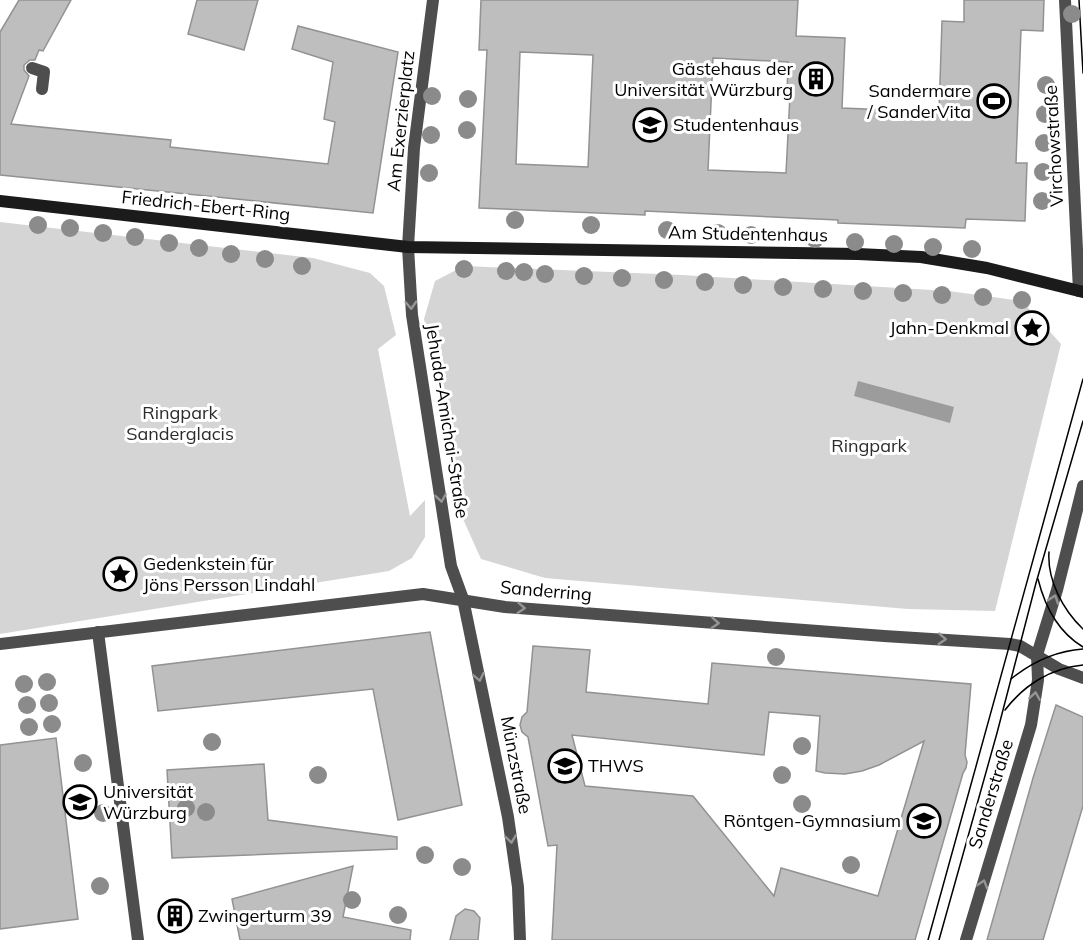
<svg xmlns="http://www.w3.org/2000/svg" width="1083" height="940" font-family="Mulish,sans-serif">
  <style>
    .green { fill: #d5d5d5 }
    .water { fill: #9c9c9c }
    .building { fill: #bebebe; stroke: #929292; stroke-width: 1.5; fill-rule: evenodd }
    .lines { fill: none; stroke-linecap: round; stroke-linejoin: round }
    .service { stroke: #4e4e4e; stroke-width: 12 }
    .minor { stroke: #4e4e4e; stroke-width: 12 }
    .tertiary { stroke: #4e4e4e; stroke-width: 12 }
    .secondary { stroke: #1b1b1b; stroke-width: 12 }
    .tram { stroke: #000; stroke-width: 1.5 }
    .tree { fill: #8b8b8b }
    .oneway { stroke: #959595 }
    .labels { text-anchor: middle; stroke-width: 6; stroke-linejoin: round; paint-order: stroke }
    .poi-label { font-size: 18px; fill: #000; stroke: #fff; text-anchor: start }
    .street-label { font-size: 18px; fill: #000; stroke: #fff }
    .park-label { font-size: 18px; fill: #2c2c2c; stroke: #fff }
  </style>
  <rect width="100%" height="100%" fill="#fff"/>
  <g class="green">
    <polygon points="0,222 313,258 370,273 384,286 396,335 378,349 410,516 425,500 425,537 412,558 389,571 0,634"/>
    <polygon points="464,266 682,275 949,291 1022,301 1061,344 995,611 908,609 545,578 481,559 463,519 424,319 435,281"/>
  </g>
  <polygon class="water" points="858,381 954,407 950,423 854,396"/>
  <g class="building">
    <polygon points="19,0 71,0 43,51 39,50 35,60 30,60 24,65 24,70 29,76 11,124 171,140 170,147 328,164 335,122 324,119 333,62 292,49 298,26 398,52 373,213 0,175 0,32"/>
    <polygon points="197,0 258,0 244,50 188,34"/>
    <path d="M 481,0 L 798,0 L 796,36 L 845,38 L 842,108 L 939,112 L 942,21 L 964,22 L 964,0 L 1044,0 L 1043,31 L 1021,30 L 1016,163 L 1027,163 L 1025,221 L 966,219 L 965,228 L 838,223 L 838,220 L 645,211 L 645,215 L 479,208 L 487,50 L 479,50 ZM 520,52 L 593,55 L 588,167 L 516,164 ZM 713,58 L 788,62 L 787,95 L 790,95 L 786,173 L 708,170 Z"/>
    <polygon points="430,632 462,805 398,820 373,689 158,711 152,666"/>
    <path d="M 533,646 L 590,650 L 586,692 L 708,704 L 712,663 L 971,684 L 965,755 L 967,762 L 966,768 L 963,773 L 915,940 L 552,940 L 557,845 L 548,846 L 528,737 L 522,732 L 520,725 L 522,717 L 527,712 ZM 769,712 L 820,716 L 816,771 L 825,773 L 845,774 L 862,771 L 879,765 L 924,741 L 878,896 L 781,868 L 774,896 L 693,796 L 585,786 L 572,735 L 764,755 Z"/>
    <polygon points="1056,705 1083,717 1083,806 1043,940 987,940 1033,778"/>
    <polygon points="56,738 78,919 0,929 0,745"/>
    <polygon points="264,764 268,820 397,837 397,849 172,858 167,770"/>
    <polygon points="353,866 343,917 411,930 410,940 240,940 232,899"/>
    <polygon points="465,909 474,911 480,918 478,940 450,940 456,916"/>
  </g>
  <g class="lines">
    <g class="service">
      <polyline points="32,68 44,72 42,89"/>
      <polyline points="98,632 138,940"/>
    </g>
    <g class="minor">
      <polyline points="1065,0 1079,291"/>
      <polyline points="463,599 508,817 518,887 520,940"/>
      <polyline points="966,940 1031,725 1038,680 1037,655"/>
    </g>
    <g class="tertiary">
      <polyline points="433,0 414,148 408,247 412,315 451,566 463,599"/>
      <polyline points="0,644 423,594 505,607 884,636 1010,644 1020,646 1059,669 1083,678"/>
      <polyline points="1037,655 1057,590 1083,486"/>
    </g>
    <polyline class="secondary" points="0,201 408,247 858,254 921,257 987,268 1083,292"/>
    <g class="tram">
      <polyline points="1079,0 1083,73"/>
      <path d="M 1049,552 C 1047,580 1063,610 1083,629"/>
      <path d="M 1038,579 C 1045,607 1058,632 1083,647"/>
      <path d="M 1011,679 C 1032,662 1056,651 1083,649"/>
      <path d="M 1005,710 C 1024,685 1051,668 1083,665"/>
      <polyline points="928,940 1083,379"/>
      <polyline points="939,940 997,733 1036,583 1083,421"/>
    </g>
  </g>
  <g class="tree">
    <circle cx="1072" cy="14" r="9"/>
    <circle cx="1046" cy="85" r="9"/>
    <circle cx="432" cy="96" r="9"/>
    <circle cx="468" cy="99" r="9"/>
    <circle cx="1045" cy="114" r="9"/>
    <circle cx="467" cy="130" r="9"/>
    <circle cx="431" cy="135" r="9"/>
    <circle cx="1044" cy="143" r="9"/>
    <circle cx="1043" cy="172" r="9"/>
    <circle cx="429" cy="173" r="9"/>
    <circle cx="1042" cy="201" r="9"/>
    <circle cx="515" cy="220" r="9"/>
    <circle cx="38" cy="225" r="9"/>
    <circle cx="591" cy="225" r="9"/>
    <circle cx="70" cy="228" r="9"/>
    <circle cx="667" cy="230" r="9"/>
    <circle cx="103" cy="233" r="9"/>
    <circle cx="718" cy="233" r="9"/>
    <circle cx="751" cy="235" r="9"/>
    <circle cx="135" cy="237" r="9"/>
    <circle cx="815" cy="239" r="9"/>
    <circle cx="855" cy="242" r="9"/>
    <circle cx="169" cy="243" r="9"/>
    <circle cx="894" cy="244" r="9"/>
    <circle cx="933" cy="247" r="9"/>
    <circle cx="199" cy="248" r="9"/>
    <circle cx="972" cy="249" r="9"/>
    <circle cx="231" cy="254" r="9"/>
    <circle cx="265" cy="259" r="9"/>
    <circle cx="302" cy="266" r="9"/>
    <circle cx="464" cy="269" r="9"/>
    <circle cx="506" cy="271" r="9"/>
    <circle cx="524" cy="272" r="9"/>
    <circle cx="545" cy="274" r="9"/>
    <circle cx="584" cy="276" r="9"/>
    <circle cx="622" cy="278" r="9"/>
    <circle cx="664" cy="280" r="9"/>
    <circle cx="705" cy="282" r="9"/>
    <circle cx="743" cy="285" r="9"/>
    <circle cx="783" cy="287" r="9"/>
    <circle cx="823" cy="289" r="9"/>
    <circle cx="863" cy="291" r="9"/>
    <circle cx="903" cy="293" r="9"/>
    <circle cx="942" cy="295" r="9"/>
    <circle cx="983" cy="297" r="9"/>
    <circle cx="1022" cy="300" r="9"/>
    <circle cx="776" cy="657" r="9"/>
    <circle cx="47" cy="682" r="9"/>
    <circle cx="24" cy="684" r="9"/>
    <circle cx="49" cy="703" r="9"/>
    <circle cx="27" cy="705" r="9"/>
    <circle cx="52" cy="724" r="9"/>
    <circle cx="29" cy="727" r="9"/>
    <circle cx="212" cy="742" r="9"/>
    <circle cx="802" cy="746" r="9"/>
    <circle cx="83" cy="763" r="9"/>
    <circle cx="318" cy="775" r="9"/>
    <circle cx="782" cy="775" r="9"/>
    <circle cx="802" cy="804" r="9"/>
    <circle cx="186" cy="808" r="9"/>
    <circle cx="206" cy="812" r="9"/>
    <circle cx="103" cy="813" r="9"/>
    <circle cx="425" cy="855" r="9"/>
    <circle cx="851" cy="865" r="9"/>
    <circle cx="462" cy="867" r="9"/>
    <circle cx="100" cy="886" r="9"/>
    <circle cx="352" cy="900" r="9"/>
    <circle cx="398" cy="915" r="9"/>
  </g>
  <defs><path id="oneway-chevron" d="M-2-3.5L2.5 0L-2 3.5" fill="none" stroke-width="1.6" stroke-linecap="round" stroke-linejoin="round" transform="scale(1.5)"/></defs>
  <g class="oneway">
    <use href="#oneway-chevron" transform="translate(411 305) rotate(87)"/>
    <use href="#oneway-chevron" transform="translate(441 498) rotate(81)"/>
    <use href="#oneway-chevron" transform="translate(1054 599) rotate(-71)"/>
    <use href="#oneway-chevron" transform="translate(521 608) rotate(4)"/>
    <use href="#oneway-chevron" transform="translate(715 623) rotate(4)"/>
    <use href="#oneway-chevron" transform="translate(942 639) rotate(3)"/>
    <use href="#oneway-chevron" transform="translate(479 677) rotate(78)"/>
    <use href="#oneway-chevron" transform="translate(1035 696) rotate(-81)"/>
    <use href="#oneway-chevron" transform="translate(511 839) rotate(82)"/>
    <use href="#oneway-chevron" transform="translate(983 884) rotate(-73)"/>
  </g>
  <defs>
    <g id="building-ring" transform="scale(1.725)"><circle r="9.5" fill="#fff" stroke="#000" stroke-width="1.5"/><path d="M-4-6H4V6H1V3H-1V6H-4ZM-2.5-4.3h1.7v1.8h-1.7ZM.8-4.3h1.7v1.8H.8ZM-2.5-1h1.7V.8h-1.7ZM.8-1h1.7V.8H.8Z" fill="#000"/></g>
    <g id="stadium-ring" transform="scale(1.725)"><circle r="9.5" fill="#fff" stroke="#000" stroke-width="1.5"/><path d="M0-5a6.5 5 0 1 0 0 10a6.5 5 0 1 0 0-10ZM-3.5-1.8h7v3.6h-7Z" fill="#000"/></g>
    <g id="university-ring" transform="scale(1.725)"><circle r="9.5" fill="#fff" stroke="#000" stroke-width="1.5"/><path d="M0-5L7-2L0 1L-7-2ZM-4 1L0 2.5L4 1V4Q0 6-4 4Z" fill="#000"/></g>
    <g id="sight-ring" transform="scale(1.725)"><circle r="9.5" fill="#fff" stroke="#000" stroke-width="1.5"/><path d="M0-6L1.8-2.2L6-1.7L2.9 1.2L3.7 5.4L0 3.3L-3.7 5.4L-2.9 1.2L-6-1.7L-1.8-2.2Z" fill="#000"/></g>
    <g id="school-ring" transform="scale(1.725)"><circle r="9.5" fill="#fff" stroke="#000" stroke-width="1.5"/><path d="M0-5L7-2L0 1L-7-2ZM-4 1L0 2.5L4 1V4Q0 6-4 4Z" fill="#000"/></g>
  </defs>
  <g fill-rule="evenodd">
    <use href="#building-ring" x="816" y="79"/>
    <use href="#stadium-ring" x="994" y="101"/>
    <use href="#university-ring" x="650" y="125"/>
    <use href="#sight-ring" x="1032" y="328"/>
    <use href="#sight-ring" x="120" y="574"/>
    <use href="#university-ring" x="565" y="766"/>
    <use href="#university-ring" x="80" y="802"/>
    <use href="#school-ring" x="924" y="821"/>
    <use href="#building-ring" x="175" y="916"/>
  </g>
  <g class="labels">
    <g class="poi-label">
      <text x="793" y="75" text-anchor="end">Gästehaus der<tspan x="793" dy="21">Universität Würzburg</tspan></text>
      <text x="971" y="97" text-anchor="end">Sandermare<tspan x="971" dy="21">/ SanderVita</tspan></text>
      <text x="673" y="131">Studentenhaus</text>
      <text x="1009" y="334" text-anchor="end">Jahn-Denkmal</text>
      <text x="143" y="570">Gedenkstein für<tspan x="143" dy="21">Jöns Persson Lindahl</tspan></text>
      <text x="588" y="772">THWS</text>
      <text x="103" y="798">Universität<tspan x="103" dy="21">Würzburg</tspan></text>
      <text x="901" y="827" text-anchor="end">Röntgen-Gymnasium</text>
      <text x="198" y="922">Zwingerturm 39</text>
    </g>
    <g class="street-label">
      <text transform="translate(401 121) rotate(-84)" y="6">Am Exerzierplatz</text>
      <text transform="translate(1054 146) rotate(-93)" y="6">Virchowstraße</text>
      <text transform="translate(206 206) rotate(6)" y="6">Friedrich-Ebert-Ring</text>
      <text transform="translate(748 234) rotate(1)" y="6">Am Studentenhaus</text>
      <text transform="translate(447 421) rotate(81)" y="6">Jehuda-Amichai-Straße</text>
      <text transform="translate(546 591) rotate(5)" y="6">Sanderring</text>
      <text transform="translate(516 765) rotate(79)" y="6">Münzstraße</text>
      <text transform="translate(991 794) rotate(-73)" y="6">Sanderstraße</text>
    </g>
    <g class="park-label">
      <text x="180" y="419">Ringpark<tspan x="180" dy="21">Sanderglacis</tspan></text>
      <text x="869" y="452">Ringpark</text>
    </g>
  </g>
</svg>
